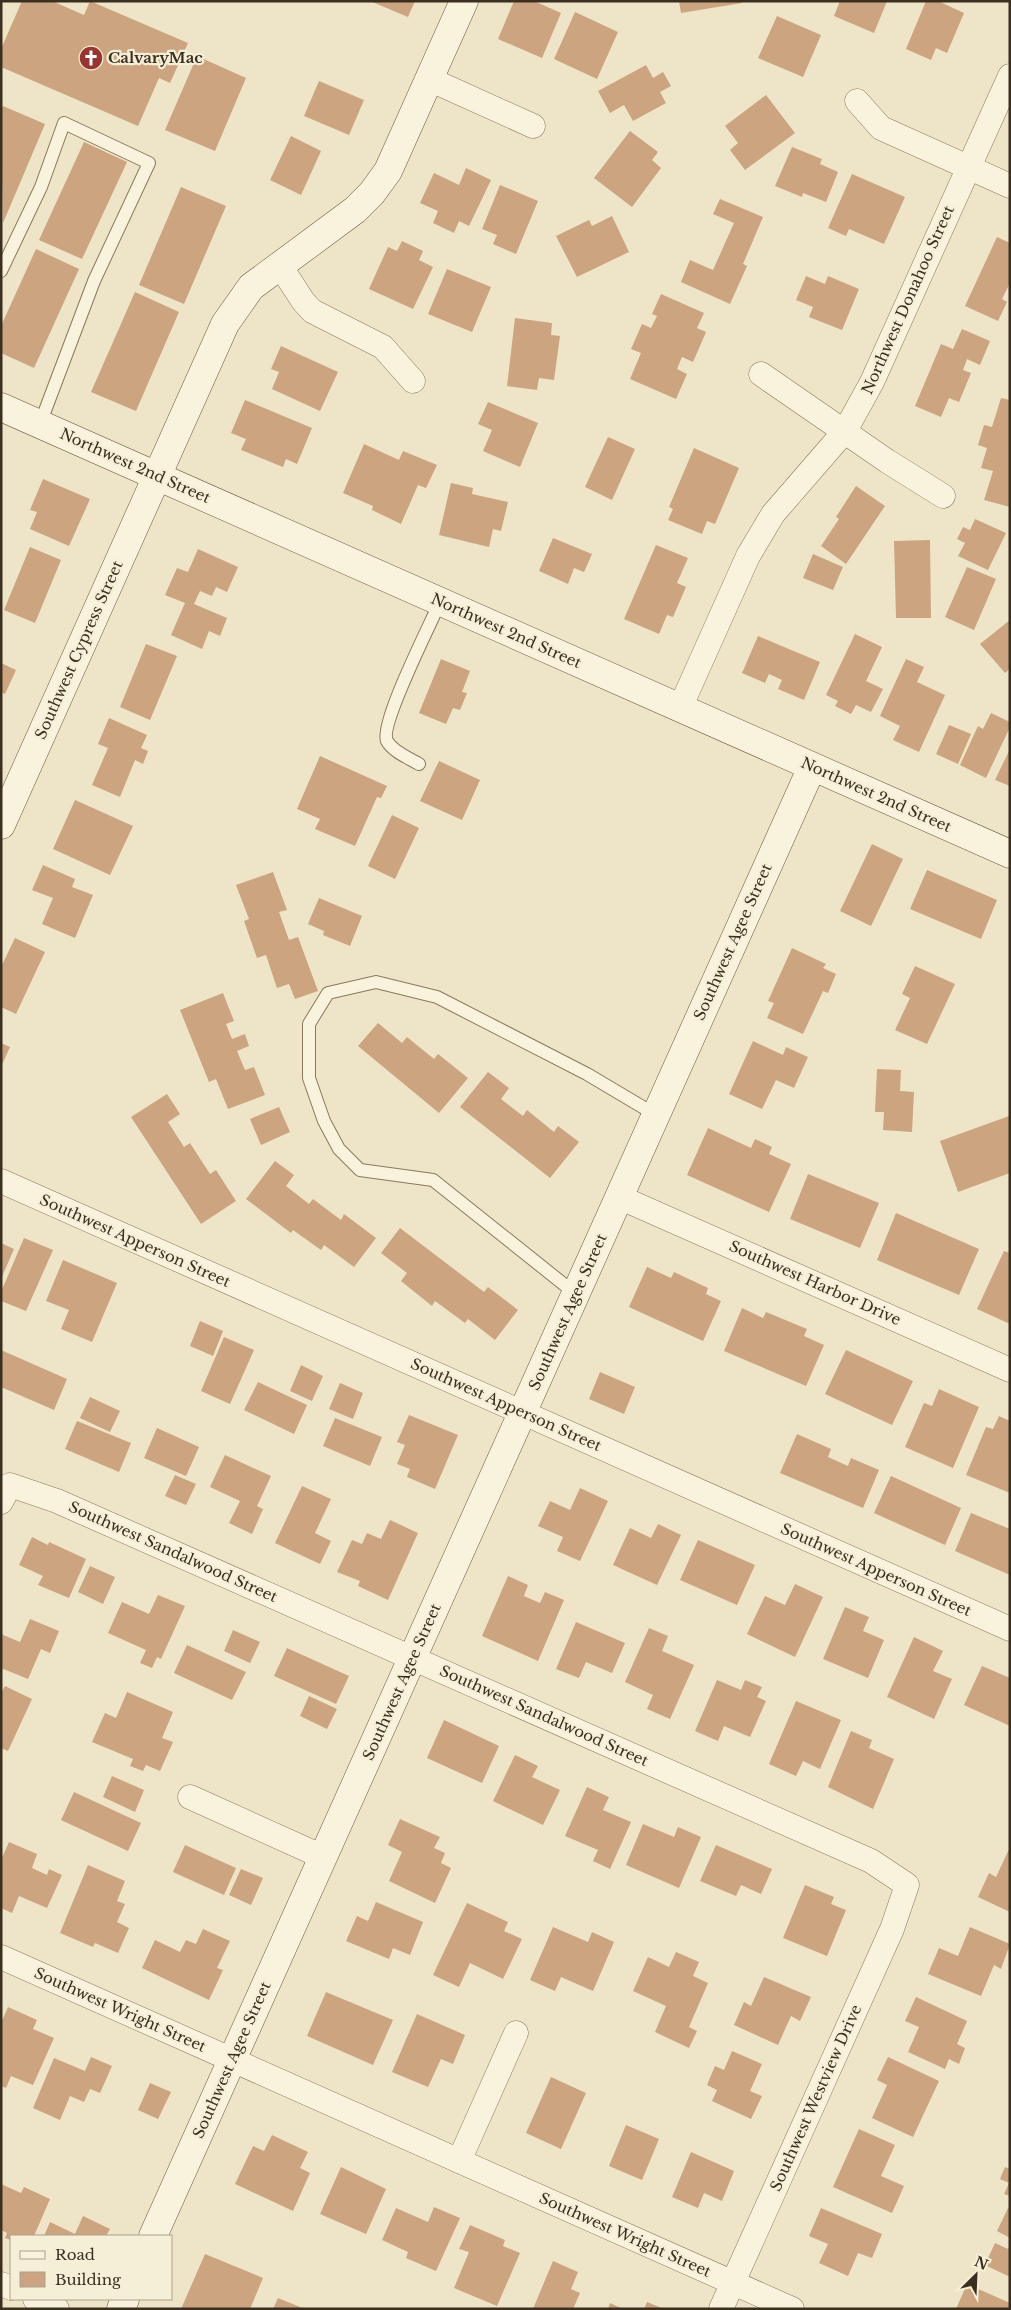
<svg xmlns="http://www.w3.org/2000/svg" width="1011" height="2310" font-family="'Libre Baskerville',serif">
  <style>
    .building { fill: #cca47f }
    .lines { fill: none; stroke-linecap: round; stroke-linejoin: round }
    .lane-casing { stroke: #8a785d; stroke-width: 14 }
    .street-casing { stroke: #8a785d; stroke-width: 25 }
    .secondary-casing { stroke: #6c5940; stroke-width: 29 }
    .lane { stroke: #f9f2dc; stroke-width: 12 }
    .street { stroke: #f9f2dc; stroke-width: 24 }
    .secondary { stroke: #f9f2dc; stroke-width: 28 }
    .labels { text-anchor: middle; stroke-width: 4.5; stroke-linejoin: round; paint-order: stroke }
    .poi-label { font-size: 15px; font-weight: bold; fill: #3b2f20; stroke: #f6efd8; text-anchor: start }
    .street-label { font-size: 15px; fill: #3b2f20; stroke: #f6efd8 }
  </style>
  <rect width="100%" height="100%" fill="#eee5c8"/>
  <g class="building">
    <polygon points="22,1 52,1 84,15 90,1 188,43 170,83 159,78 138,126 1,67 1,49"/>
    <polygon points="370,1 415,1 408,17"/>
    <polygon points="514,1 534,1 561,13 542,58 498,39"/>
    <polygon points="679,1 742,1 742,3 681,13"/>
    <polygon points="840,1 887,1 874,33 834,16"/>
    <polygon points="926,1 938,1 964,13 947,53 936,48 931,60 906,49"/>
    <polygon points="575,12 618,32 597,79 554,59"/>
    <polygon points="777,16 821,35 803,77 758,58"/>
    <polygon points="197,56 246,78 215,151 165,130"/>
    <polygon points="646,65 653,78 663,72 671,86 660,92 666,103 633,121 624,105 610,113 598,91"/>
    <polygon points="319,81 364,100 349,135 304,116"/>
    <polygon points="766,95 795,133 745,170 730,150 738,143 725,126"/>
    <polygon points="3,106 45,124 3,223 1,111"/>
    <polygon points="630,131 658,152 652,160 661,168 632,207 594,178"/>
    <polygon points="291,136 321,151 301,195 270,180"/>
    <polygon points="84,142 127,162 82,259 39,240"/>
    <polygon points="792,147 822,159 820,164 838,172 826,202 803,193 802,197 775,186"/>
    <polygon points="466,168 491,180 469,226 459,221 454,233 433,223 438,211 420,203 434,173 459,185"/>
    <polygon points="852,174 905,197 884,244 849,229 846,236 828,228"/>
    <polygon points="500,185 538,201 516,254 493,244 497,235 482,229"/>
    <polygon points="181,187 226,206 184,304 139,285"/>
    <polygon points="720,199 763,217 743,264 747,266 730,304 681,282 690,260 713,270 734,223 713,214"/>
    <polygon points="612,216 629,252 577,277 556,236 589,220 592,226"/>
    <polygon points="997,237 1010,243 1010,283 1002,299 1007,302 998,321 965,306"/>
    <polygon points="402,241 423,251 419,260 433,267 413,309 369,289 388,247 397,251"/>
    <polygon points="36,249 79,269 34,368 1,353 1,326"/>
    <polygon points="447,269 491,287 472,332 428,314"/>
    <polygon points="806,276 825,284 828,276 859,289 842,330 809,317 813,307 796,300"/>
    <polygon points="135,292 179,312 136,411 91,392"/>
    <polygon points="661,294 704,313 697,328 706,332 693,362 682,357 677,369 687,374 676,399 630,379 641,353 631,349 642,324 651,328 657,316 652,314"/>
    <polygon points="515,318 552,323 551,335 560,336 554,380 539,378 537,390 507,386"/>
    <polygon points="962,329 990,341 980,365 967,359 963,370 971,373 959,402 949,398 941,417 915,406 941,344 953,349"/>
    <polygon points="281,346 338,372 320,411 272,389 279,372 271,369"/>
    <polygon points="1001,398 1010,400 1010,507 984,500 993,471 981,468 987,448 978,445 984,425 992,427"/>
    <polygon points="245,400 312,428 297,464 286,459 283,467 241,450 246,439 231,433"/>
    <polygon points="488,402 538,423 520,467 483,451 492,430 478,424"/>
    <polygon points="608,437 635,449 612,500 585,487"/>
    <polygon points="364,444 399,460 403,451 437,465 426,488 418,485 401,524 372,510 373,506 343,493"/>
    <polygon points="694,448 739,468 715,524 707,521 702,534 668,520 673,509 669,507"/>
    <polygon points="43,479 90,499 69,546 30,529 37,512 30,510"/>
    <polygon points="451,483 473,488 472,494 508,502 501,531 493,529 489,547 439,535"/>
    <polygon points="856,486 885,506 846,564 821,546 839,519 836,517"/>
    <polygon points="975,519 1006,533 988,570 958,556 965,543 957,539 963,527 970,530"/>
    <polygon points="553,538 592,554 584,572 574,568 568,584 539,571"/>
    <polygon points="930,540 931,618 896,618 894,541"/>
    <polygon points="656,545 688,558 677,583 686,587 673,617 667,615 659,634 624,619"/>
    <polygon points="30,547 61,560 35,623 4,610"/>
    <polygon points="198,549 238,567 227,592 216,587 212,596 200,591 194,604 227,618 220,636 209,631 202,649 171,635 185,603 165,595 177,568 188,572"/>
    <polygon points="813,554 843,567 833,590 803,578"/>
    <polygon points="967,567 996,579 974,630 945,617"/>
    <polygon points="1010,620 1010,669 1005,673 980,644"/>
    <polygon points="855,634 882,647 866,681 883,689 871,712 856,705 851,714 835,706 838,701 826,695"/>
    <polygon points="758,636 820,662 804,700 778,689 782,680 769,674 765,683 742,673"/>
    <polygon points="146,644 177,656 150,720 120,707"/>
    <polygon points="441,659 470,671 462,692 467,693 460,710 453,708 446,724 419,713"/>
    <polygon points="906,659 924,667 917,682 945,695 919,752 893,740 900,726 880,716"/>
    <polygon points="1,663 16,670 5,694 1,692"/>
    <polygon points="991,713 1010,722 1010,727 986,778 960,765 978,726 983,729"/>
    <polygon points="109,718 147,735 141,748 148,751 143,764 135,760 120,797 92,785 108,748 98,744"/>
    <polygon points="949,725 971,734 958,764 936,754"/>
    <polygon points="1010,749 1010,786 995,780"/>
    <polygon points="320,756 387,786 381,798 377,797 355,846 315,829 320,819 297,809"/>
    <polygon points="439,761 480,780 462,820 420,801"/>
    <polygon points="75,800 133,826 110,875 53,849"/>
    <polygon points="392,815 419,828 395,879 368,866"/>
    <polygon points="872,844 903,859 871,926 840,911"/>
    <polygon points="43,865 75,879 72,887 93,895 75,938 42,924 53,898 32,890"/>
    <polygon points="927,870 997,900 981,939 910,909"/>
    <polygon points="273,872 287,910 279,912 289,940 298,937 318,991 295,999 289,984 277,988 266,955 257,958 244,921 249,919 236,885"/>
    <polygon points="319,898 362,916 350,946 323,935 324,931 308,924"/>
    <polygon points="15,938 45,952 16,1014 1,1007 1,967"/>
    <polygon points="792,948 826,964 823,968 836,974 828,993 823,991 803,1034 767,1018 774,1003 768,1001"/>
    <polygon points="915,966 955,984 927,1044 895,1030 910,998 902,994"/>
    <polygon points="223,993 234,1021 226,1024 232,1039 245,1034 249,1046 237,1051 245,1070 254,1067 265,1095 228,1109 216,1079 209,1082 180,1010"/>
    <polygon points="378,1023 402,1043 407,1037 434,1059 438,1054 468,1078 439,1113 358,1046"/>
    <polygon points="753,1041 783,1055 786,1047 808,1057 794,1088 776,1080 762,1109 729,1094"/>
    <polygon points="1,1043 10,1047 1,1067"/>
    <polygon points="877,1069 901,1070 900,1091 914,1092 912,1132 883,1130 884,1112 875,1112"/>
    <polygon points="488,1072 509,1088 501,1099 523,1116 527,1110 554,1132 558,1126 579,1142 550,1178 460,1107"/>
    <polygon points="167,1094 180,1114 168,1122 184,1147 190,1143 210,1174 216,1170 236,1201 201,1224 131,1117"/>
    <polygon points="279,1107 290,1132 261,1145 250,1119"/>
    <polygon points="1009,1116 1010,1173 958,1192 940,1141"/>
    <polygon points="708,1128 751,1148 755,1139 772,1147 769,1154 791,1164 769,1212 687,1175"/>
    <polygon points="275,1161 294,1175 286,1186 309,1204 313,1199 341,1220 344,1214 376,1238 354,1267 324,1245 321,1250 293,1230 291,1233 246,1199"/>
    <polygon points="808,1174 879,1203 860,1248 790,1219"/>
    <polygon points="896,1213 979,1249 959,1295 877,1260"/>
    <polygon points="400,1228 484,1292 488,1287 518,1310 495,1340 468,1319 465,1323 435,1301 432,1306 401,1281 407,1273 381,1253"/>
    <polygon points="24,1238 53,1250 26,1311 1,1301 1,1292"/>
    <polygon points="1,1243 14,1249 1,1279"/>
    <polygon points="1004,1251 1010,1253 1010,1324 977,1309"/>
    <polygon points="63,1260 117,1283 92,1342 61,1329 69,1310 46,1301"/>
    <polygon points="647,1267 671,1278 674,1272 708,1288 706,1294 721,1301 703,1341 629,1307"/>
    <polygon points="742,1308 763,1318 766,1312 807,1329 804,1336 824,1345 806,1386 724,1351"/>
    <polygon points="200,1321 223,1331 213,1356 190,1346"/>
    <polygon points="224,1337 254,1350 230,1404 201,1391"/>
    <polygon points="1,1350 67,1379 54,1410 1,1387"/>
    <polygon points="846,1350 913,1381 892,1425 825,1394"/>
    <polygon points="301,1365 323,1376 312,1401 290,1391"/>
    <polygon points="600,1372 635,1387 624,1414 589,1399"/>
    <polygon points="258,1382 307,1405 294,1434 244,1410"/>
    <polygon points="340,1383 363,1393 353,1419 329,1409"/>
    <polygon points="939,1389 979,1407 953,1468 905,1447 924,1403 932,1406"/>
    <polygon points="90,1397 120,1411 110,1432 80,1418"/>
    <polygon points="409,1415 458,1435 435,1489 407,1477 410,1469 397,1464 405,1445 397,1442"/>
    <polygon points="999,1416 1010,1421 1010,1493 966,1475 986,1427 993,1429"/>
    <polygon points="335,1418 382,1437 370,1466 323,1446"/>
    <polygon points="77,1421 131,1443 119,1472 65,1449"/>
    <polygon points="157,1428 199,1447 186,1476 144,1458"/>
    <polygon points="797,1434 831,1449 828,1457 848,1466 851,1458 879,1470 863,1508 780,1473"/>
    <polygon points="225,1455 271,1476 257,1506 263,1509 252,1534 229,1523 240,1501 210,1487"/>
    <polygon points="175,1475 196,1484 186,1505 165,1496"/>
    <polygon points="891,1476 961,1508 945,1545 874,1513"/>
    <polygon points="302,1486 331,1499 315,1533 331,1541 320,1564 275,1543"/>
    <polygon points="580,1488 608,1501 580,1561 557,1551 563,1537 538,1526 550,1501 570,1510"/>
    <polygon points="971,1513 1010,1529 1010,1575 955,1551"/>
    <polygon points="390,1520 418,1533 388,1600 358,1586 360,1581 337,1572 352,1540 362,1544 367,1533 381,1539"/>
    <polygon points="658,1524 681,1535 657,1585 613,1565 630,1528 651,1538"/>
    <polygon points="32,1537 48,1545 49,1542 86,1559 69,1598 38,1585 43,1576 19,1565"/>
    <polygon points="698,1540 755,1565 737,1605 680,1580"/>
    <polygon points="90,1566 115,1577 103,1604 78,1592"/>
    <polygon points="508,1576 528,1585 524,1596 540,1603 545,1592 564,1600 538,1661 482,1636"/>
    <polygon points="795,1584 823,1597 795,1657 747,1634 765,1596 785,1605"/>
    <polygon points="158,1595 185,1606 161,1659 157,1657 152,1668 140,1663 146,1650 108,1633 122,1602 149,1614"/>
    <polygon points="845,1607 869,1617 863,1631 884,1640 868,1678 823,1659"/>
    <polygon points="30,1619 59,1631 50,1653 41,1649 28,1679 1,1668 1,1634 20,1642"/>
    <polygon points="576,1622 625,1643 612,1673 586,1662 579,1678 556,1669"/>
    <polygon points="649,1628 668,1636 662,1651 694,1665 670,1719 647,1709 653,1695 625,1682"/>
    <polygon points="233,1630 260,1642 250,1663 224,1651"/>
    <polygon points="914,1637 943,1651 933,1671 952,1679 934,1719 887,1697"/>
    <polygon points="187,1645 246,1672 232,1700 174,1673"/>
    <polygon points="287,1648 349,1676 336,1704 274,1676"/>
    <polygon points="982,1666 1010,1678 1010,1726 964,1705"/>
    <polygon points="717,1680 741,1690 745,1680 762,1687 757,1697 766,1701 750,1737 724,1726 718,1741 695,1731"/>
    <polygon points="5,1686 32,1699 8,1751 1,1748 1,1693"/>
    <polygon points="127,1692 173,1712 162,1738 173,1742 160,1771 146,1765 143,1771 130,1766 133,1759 92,1742 105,1713 116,1718"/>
    <polygon points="309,1696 337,1709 327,1729 300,1716"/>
    <polygon points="796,1701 841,1720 820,1769 803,1761 796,1776 769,1764"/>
    <polygon points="444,1720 499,1746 482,1783 427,1758"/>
    <polygon points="851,1731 872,1740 869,1748 894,1759 873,1809 828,1787"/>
    <polygon points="515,1755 538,1766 532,1777 560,1790 543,1825 493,1801"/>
    <polygon points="112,1776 144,1790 135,1812 103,1797"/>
    <polygon points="587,1787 609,1797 603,1810 631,1822 610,1869 593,1861 598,1850 565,1836"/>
    <polygon points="74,1792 141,1823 128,1851 61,1820"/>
    <polygon points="400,1819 440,1837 434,1848 445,1853 441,1863 451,1868 435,1903 389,1881 402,1852 388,1845"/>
    <polygon points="643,1824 674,1837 678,1827 701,1837 679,1888 626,1865"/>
    <polygon points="9,1842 37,1854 32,1868 47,1875 49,1869 62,1875 47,1908 19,1896 12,1913 1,1908 1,1860"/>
    <polygon points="185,1845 236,1868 224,1895 173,1872"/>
    <polygon points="716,1845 772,1869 761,1894 741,1885 736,1896 700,1881"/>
    <polygon points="1010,1847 1010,1912 978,1897 989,1873 996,1877"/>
    <polygon points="88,1865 125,1881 117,1901 125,1904 117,1922 129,1928 118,1953 95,1943 93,1947 60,1933"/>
    <polygon points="241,1869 263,1878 251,1905 229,1895"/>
    <polygon points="805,1885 834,1897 831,1904 846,1910 827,1956 783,1938"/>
    <polygon points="376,1902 423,1922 410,1955 393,1948 389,1959 346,1941 357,1916 368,1921"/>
    <polygon points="467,1903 508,1922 504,1931 522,1939 503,1979 470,1963 459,1987 433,1975"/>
    <polygon points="553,1927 588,1942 592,1932 614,1942 593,1991 561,1977 555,1991 530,1980"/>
    <polygon points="970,1927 1010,1944 1001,1969 994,1965 981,1996 928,1974 939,1948 958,1956"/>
    <polygon points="203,1929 230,1941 217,1968 223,1970 209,2000 142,1968 155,1940 180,1952 186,1940 196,1944"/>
    <polygon points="676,1952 699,1962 693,1976 708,1983 689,2027 697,2031 689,2048 655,2032 666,2006 633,1991 648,1957 669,1967"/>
    <polygon points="764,1977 811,1997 800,2021 791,2016 778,2045 734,2025 744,2002 751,2006"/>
    <polygon points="326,1992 393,2020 373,2065 307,2036"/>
    <polygon points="916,1997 967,2021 957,2044 965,2048 959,2064 949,2059 945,2069 908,2052 919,2027 905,2021"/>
    <polygon points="8,2007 37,2020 33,2029 54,2038 33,2085 11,2076 6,2088 1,2086 1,2023"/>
    <polygon points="417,2014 465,2035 453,2064 441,2059 428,2087 392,2072"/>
    <polygon points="732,2051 762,2064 750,2091 762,2096 751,2119 712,2101 717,2090 707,2085 715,2066 724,2070"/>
    <polygon points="91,2057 112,2066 100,2093 90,2089 84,2102 70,2096 60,2120 33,2108 54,2058 85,2071"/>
    <polygon points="888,2057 939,2081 913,2137 872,2118 887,2085 877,2080"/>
    <polygon points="551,2077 586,2093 561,2149 526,2133"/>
    <polygon points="150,2083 171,2092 158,2119 138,2110"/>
    <polygon points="626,2125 659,2139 642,2180 609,2166"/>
    <polygon points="859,2129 895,2145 881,2176 904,2186 892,2213 833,2187"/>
    <polygon points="272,2135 308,2152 300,2168 310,2173 293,2211 235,2184 253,2146 264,2151"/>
    <polygon points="691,2152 734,2171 722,2201 704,2193 698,2208 672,2197"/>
    <polygon points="341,2167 386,2189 366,2234 320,2214"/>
    <polygon points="1005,2167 1010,2169 1010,2196 1004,2194 1009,2183 1000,2179"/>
    <polygon points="1,2184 21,2193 24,2187 50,2199 34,2236 11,2236 11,2240 5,2238 7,2233 1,2230"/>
    <polygon points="434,2207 460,2218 436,2271 406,2258 408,2252 382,2240 396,2208 428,2222"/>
    <polygon points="821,2208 882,2234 872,2258 858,2253 848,2276 819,2263 828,2244 809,2236"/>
    <polygon points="1008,2208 1010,2209 1010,2238 997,2231"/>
    <polygon points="83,2216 110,2229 106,2236 44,2236 50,2222 75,2234"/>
    <polygon points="470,2225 505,2240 503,2246 520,2253 497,2306 454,2288 469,2252 459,2249"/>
    <polygon points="995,2243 1008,2249 1010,2246 1010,2277 985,2265"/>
    <polygon points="205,2254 263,2278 250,2309 181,2309"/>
    <polygon points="553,2261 578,2272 571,2289 580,2293 573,2309 533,2309"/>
    <polygon points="967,2284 1010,2303 1010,2309 956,2309"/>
    <polygon points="278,2298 305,2309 273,2309"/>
    <polygon points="647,2302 664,2309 644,2309"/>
    <polygon points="610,2303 623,2309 608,2309"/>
  </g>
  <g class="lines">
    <g class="lane-casing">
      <g id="lane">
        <polyline points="1,271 41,187 64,123 149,163 94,281 40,424"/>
        <path d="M 419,764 C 409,758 393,752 387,741 C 379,725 431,623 440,602"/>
        <polyline points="576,1294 433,1180 360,1170 339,1149 324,1121 309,1078 309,1024 328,993 376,982 437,997 587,1074 656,1115"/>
      </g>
    </g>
    <g class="street-casing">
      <g id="street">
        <polyline points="429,79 533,126"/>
        <polyline points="857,101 881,128 1010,186"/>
        <polyline points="279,264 303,301 312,311 383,347 413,381"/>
        <polyline points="761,374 887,461 943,496"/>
        <polyline points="680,708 748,556 773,514 845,431 872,382 1010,76"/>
        <polyline points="1,1181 1010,1629"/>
        <polyline points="619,1197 1010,1370"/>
        <polyline points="1,1502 10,1485 57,1501 871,1861 907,1885 892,1929 721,2309"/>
        <polyline points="190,1797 323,1857"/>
        <polyline points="1,1957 792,2309"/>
        <polyline points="459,2161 516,2033"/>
        <polyline points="1,2284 11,2288"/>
        <polyline points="35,2299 57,2309"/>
      </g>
    </g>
    <g class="secondary-casing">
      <g id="secondary">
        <polyline points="1,407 1010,854"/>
        <polyline points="1,825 225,324 251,287 355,210 372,193 388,171 464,1"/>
        <polyline points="153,2236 812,767"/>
        <polyline points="121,2309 125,2299"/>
      </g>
    </g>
    <use href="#lane" class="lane"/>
    <use href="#street" class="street"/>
    <use href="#secondary" class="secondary"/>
  </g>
  <defs>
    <g id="church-disc" transform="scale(1.25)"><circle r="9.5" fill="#99342e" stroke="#f6efd8"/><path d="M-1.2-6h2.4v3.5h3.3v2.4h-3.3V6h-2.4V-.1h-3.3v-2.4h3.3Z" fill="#fff"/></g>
  </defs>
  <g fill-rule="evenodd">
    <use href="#church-disc" x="91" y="58"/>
  </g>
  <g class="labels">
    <g class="poi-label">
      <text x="108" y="63">CalvaryMac</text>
    </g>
    <g class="street-label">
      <text transform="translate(908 300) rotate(-66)" y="5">Northwest Donahoo Street</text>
      <text transform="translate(135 466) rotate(24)" y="5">Northwest 2nd Street</text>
      <text transform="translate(506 631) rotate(24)" y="5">Northwest 2nd Street</text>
      <text transform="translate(79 650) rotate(-66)" y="5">Southwest Cypress Street</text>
      <text transform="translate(876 795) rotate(24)" y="5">Northwest 2nd Street</text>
      <text transform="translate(733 942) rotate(-66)" y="5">Southwest Agee Street</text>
      <text transform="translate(135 1241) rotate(24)" y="5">Southwest Apperson Street</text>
      <text transform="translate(815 1283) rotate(24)" y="5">Southwest Harbor Drive</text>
      <text transform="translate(568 1312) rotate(-66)" y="5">Southwest Agee Street</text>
      <text transform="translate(506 1405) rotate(24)" y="5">Southwest Apperson Street</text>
      <text transform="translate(173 1552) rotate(24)" y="5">Southwest Sandalwood Street</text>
      <text transform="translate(876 1570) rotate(24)" y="5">Southwest Apperson Street</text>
      <text transform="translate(402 1682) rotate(-66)" y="5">Southwest Agee Street</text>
      <text transform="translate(544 1716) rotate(24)" y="5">Southwest Sandalwood Street</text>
      <text transform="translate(120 2010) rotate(24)" y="5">Southwest Wright Street</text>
      <text transform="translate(232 2060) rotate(-66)" y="5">Southwest Agee Street</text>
      <text transform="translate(816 2098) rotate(-66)" y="5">Southwest Westview Drive</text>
      <text transform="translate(625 2235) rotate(24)" y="5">Southwest Wright Street</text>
    </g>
  </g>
  <rect width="1011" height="2310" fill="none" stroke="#3b2f20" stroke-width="5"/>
  <rect x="10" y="2235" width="162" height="65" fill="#f6efd8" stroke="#aba28e"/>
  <rect x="20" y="2251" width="25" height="8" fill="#f9f2dc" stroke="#aba28e"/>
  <text x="55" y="2260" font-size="15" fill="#3b2f20">Road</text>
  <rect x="20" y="2272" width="25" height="15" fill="#cca47f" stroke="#aba28e"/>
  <text x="55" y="2285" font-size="15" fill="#3b2f20">Building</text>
  <g transform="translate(976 2275) rotate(24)" stroke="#f6efd8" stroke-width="4" paint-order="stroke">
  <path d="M0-4L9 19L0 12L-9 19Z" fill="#3b2f20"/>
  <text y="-8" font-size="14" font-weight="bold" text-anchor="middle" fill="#3b2f20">N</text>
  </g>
</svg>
